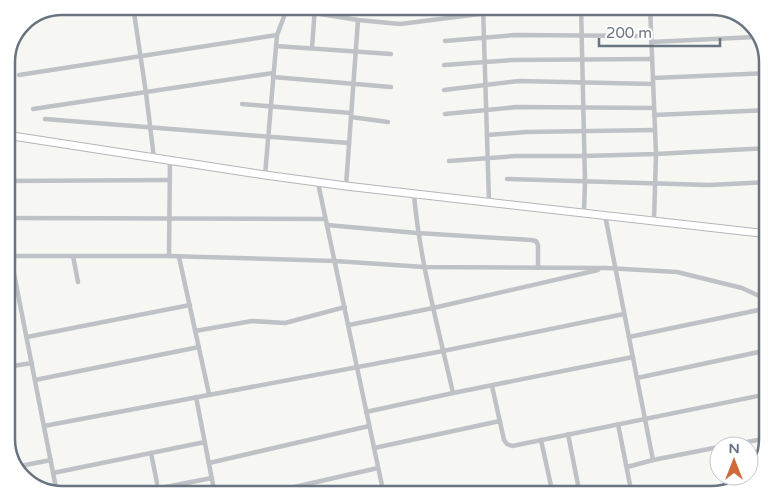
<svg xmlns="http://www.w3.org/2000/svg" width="774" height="501" font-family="'Varela Round',sans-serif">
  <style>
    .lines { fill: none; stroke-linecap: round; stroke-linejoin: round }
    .primary-casing { stroke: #b2b5b9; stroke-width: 9 }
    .street { stroke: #bec1c5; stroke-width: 4.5 }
    .primary { stroke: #fff; stroke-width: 7 }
    .rim { fill: none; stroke: #697481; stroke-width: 2.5 }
  </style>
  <rect width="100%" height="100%" fill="#f6f6f3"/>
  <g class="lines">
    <g class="primary-casing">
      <polyline id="primary" points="6,135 265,175 346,186 768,234"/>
    </g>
    <g class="street">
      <polyline points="133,6 146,93 154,158"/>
      <polyline points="483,6 489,202"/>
      <polyline points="581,6 585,181 584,213"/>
      <polyline points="650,6 656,154 654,220"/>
      <polyline points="314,13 358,20 400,24 512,10 650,11"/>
      <polyline points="445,41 515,35 651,36"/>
      <polyline points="651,42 755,37"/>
      <polyline points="276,46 391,54"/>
      <polyline points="312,48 315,6"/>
      <polyline points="444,65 513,60 652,59"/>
      <polyline points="19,75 277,35"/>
      <polyline points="273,77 391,87"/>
      <polyline points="653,78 768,73"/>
      <polyline points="444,90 519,81 653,84"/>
      <polyline points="242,104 351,113"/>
      <polyline points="33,109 273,73"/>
      <polyline points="445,114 517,107 654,108"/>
      <polyline points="654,115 768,110"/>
      <polyline points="351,117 388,122"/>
      <polyline points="45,119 349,143"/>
      <polyline points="487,135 526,132 655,130"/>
      <polyline points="449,161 516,156 584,156 656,154 768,148"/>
      <polyline points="265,175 277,35 288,6"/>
      <polyline points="507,179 709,185 768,182"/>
      <polyline points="6,181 170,180"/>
      <polyline points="318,183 384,495"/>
      <polyline points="346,186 358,20"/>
      <path d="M 414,195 C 420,262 438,327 453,393"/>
      <polyline points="605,215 653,460"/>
      <polyline points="6,218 325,219"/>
      <polyline points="327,225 417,233 531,240 536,241 538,245 538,268"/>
      <polyline points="6,233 57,493"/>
      <polyline points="11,256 169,256 335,261 424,267 606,268 677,272 742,288 768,300"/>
      <polyline points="73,256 78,282"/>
      <polyline points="169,256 170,160"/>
      <polyline points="179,257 209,394"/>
      <polyline points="349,325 433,308 598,270"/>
      <polyline points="195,331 252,321 285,323 345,307"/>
      <polyline points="27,337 190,305"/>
      <polyline points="629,337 768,308"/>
      <polyline points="13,366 32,363"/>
      <polyline points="637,378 768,350"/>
      <polyline points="35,380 199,347"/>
      <polyline points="492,386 504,440 507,444 512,446 768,394"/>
      <polyline points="196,397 215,495"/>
      <polyline points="366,412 453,393 633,357"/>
      <polyline points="618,424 632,495"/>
      <polyline points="44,426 443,351 624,314"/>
      <polyline points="568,434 580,495"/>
      <polyline points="541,440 553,495"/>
      <polyline points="726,446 768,438"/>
      <polyline points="374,448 500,421"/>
      <polyline points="151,453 157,483"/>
      <polyline points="209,463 369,426"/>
      <polyline points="20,466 51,460"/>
      <polyline points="627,467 653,460 719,447"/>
      <polyline points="53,473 205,442"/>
      <polyline points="124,495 212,478"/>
      <polyline points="259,495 378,468"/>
      <polyline points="682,495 748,480"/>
    </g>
    <use href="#primary" class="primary"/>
  </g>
  <path d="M0 0H774V501H0ZM62 15H712A47 47 0 0 1 759 62V439A47 47 0 0 1 712 486H62A47 47 0 0 1 15 439V62A47 47 0 0 1 62 15Z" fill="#fff" fill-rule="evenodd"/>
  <path class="rim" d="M62 15H712A47 47 0 0 1 759 62V439A47 47 0 0 1 712 486H62A47 47 0 0 1 15 439V62A47 47 0 0 1 62 15Z"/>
  <g transform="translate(734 461)"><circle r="24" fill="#ffffff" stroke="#c3c7cd"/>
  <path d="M0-4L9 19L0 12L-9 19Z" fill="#ce6b3b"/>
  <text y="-8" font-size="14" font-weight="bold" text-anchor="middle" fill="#697481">N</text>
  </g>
  <path d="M599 38v8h121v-8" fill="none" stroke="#697481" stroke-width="2.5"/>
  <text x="606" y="38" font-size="15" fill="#697481" stroke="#ffffff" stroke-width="4" paint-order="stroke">200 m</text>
</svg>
